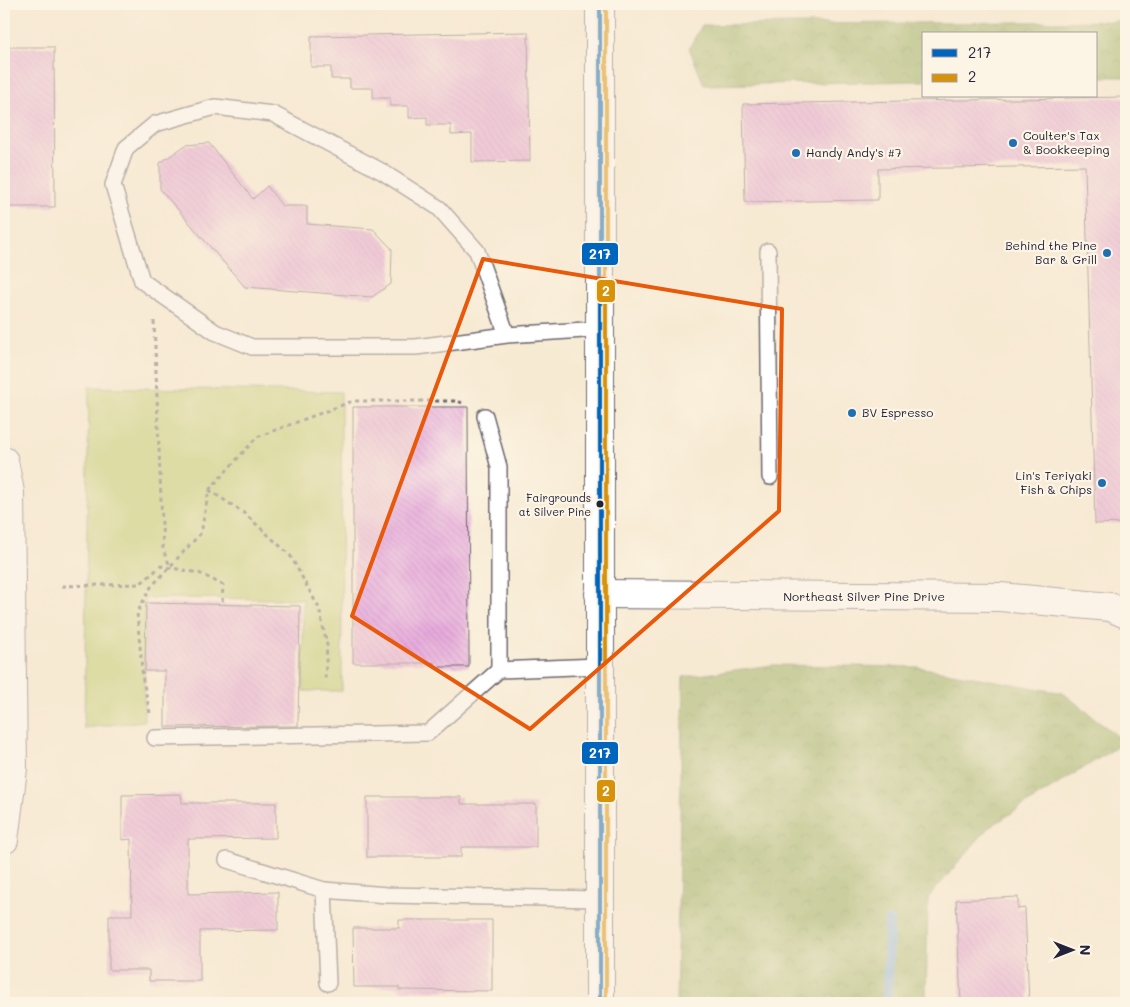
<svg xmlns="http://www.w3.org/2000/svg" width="1130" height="1007" font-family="Mali,sans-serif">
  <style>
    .forest { fill: url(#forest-crowns); stroke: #5c694e }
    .green { fill: #becc6e; stroke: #707754 }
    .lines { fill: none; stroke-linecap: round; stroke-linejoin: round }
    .stream { stroke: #6ea7dd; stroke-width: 10 }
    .building { fill: url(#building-back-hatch) }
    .service-casing { stroke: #6d6870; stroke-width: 18 }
    .minor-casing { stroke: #6d6870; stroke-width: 30 }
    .secondary-casing { stroke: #6d6870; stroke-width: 30 }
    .path { stroke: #6d6870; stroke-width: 3; stroke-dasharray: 4 4; stroke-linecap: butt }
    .service { stroke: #fff; stroke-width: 15 }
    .minor { stroke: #fff; stroke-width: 28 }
    .secondary { stroke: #fff; stroke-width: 28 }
    .bus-1-casing { stroke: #fcf5e5; stroke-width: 8 }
    .bus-2-casing { stroke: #fcf5e5; stroke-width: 8 }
    .bus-1 { stroke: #0065bd; stroke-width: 4 }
    .bus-2 { stroke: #d79209; stroke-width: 4 }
    .marked { fill: none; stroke: #e8590c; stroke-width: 4; stroke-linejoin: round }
    .poi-dot { fill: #1f6fb2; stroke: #fcf5e5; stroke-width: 2 }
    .bus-dot { fill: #22223b; stroke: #fcf5e5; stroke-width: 2 }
    .labels { text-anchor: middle; stroke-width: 4.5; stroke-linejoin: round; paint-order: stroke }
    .bus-label { font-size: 11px; fill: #22223b; stroke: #fcf5e5; text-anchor: end }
    .poi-label { font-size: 12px; fill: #22223b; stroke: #fcf5e5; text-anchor: start }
    .street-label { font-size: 12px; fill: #22223b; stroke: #fcf5e5 }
    .line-badge { stroke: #fcf5e5; stroke-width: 2 }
    .badge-label { font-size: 14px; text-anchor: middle; font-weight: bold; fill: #fff }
  </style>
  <defs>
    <pattern id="forest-crowns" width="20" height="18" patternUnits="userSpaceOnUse" patternTransform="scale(1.25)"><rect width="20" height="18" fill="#96b061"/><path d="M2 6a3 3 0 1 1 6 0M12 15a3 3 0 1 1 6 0" fill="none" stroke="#7a8f51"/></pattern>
    <pattern id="building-back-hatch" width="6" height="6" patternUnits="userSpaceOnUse" patternTransform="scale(1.25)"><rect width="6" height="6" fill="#e6a4dc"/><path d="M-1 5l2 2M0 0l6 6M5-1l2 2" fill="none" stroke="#c58dbe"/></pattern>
  </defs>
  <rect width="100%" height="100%" fill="#fcf5e5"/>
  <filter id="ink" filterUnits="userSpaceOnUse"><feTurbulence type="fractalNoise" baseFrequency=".02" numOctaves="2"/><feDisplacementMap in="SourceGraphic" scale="10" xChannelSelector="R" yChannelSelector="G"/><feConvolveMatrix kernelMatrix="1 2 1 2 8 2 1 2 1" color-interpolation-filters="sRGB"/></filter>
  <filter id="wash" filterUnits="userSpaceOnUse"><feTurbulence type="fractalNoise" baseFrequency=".0096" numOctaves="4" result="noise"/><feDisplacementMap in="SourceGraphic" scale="20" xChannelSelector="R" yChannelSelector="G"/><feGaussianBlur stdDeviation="1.12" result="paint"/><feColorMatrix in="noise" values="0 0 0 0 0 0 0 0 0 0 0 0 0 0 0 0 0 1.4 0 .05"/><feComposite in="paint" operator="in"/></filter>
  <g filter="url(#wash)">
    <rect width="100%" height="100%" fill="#f7ead3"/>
    <g class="forest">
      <polygon points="1126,21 1126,77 1096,77 1096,34 924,34 924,81 704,85 689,48 702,25"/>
      <polygon points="773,665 918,667 1063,693 1125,742 988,828 928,898 926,1003 676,1003 683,677"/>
    </g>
    <polygon class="green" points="89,387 341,392 342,691 303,691 303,599 145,598 144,721 84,728"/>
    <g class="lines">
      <polyline class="stream" points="887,1003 889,921"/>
    </g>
    <g id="blocks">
      <g class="building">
        <polygon points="528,32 530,161 472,162 472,134 451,135 451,125 427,125 427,117 409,118 409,106 390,106 390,98 373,98 373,88 350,88 350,79 331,79 331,67 311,67 311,36"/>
        <polygon points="4,47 54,47 55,207 4,207"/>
        <polygon points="1126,97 1126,523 1095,524 1085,166 878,169 878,200 745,202 743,104"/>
        <polygon points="209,143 253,199 267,186 282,206 307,206 307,224 373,229 392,249 391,284 372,297 245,287 160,189 160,163 186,145"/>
        <polygon points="353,407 468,407 469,667 434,667 434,663 353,663"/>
        <polygon points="146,603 300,606 298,726 165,727 165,671 145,671"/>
        <polygon points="181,794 182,803 276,803 276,838 188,839 188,894 278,892 278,930 200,931 200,981 149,981 149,970 109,970 109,915 132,915 131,839 122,840 122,795"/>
        <polygon points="367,797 461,797 461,804 536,804 536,847 461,847 461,857 367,857"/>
        <polygon points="1018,897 1018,909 1025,908 1029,1003 961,1003 956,900"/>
        <polygon points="399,920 492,920 492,991 399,990 399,987 354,987 353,928 399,928"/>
      </g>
    </g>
  </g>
  <g filter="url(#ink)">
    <use href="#blocks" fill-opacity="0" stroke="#6d6870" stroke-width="1"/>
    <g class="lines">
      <g class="service-casing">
        <g id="service">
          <polyline points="768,251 770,477"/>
          <polyline points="507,335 477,251 439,208 381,171 273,114 215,107 155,124 126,148 113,185 142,281 215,332 252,347 416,347 507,335 600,329"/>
          <polyline points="485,416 499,467 499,670"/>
          <polyline points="155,738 428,733 499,670 599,666"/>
          <polyline points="227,860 324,890 387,895 600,899"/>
          <polyline points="324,890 328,983"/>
        </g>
      </g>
      <g class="minor-casing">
        <g id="minor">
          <polyline points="4,461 10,492 13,769 4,840"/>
          <polyline points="599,594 1000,597 1110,607 1126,614"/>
        </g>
      </g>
      <g class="secondary-casing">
        <polyline id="secondary" points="600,1003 600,4"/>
      </g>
      <g class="path">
        <polyline points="154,321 163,550 171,568"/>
        <polyline points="209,490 244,513 290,555 319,608 327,645 325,679"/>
        <polyline points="62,586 140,584 161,566 199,573 223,585 222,605"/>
        <polyline points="150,713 143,680 137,613 151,587 201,533 209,490 257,437 353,401 458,401 462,403"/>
      </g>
      <use href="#service" class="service"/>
      <use href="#minor" class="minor"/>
      <use href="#secondary" class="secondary"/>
      <g class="bus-1-casing">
        <polyline id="bus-1" points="600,4 600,1003"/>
      </g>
      <g class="bus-2-casing">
        <polyline id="bus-2" points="606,4 606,1003"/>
      </g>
      <use href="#bus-1" class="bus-1"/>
      <use href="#bus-2" class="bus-2"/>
    </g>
  </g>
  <path d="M0 0H1130V1007H0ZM 483,259 L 782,309 L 779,511 L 530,729 L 352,616 Z" fill="#f7ead3" fill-opacity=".55" fill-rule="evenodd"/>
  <path class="marked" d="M 483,259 L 782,309 L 779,511 L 530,729 L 352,616 Z"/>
  <g class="poi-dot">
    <circle cx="1013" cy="143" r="5"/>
    <circle cx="796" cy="153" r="5"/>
    <circle cx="1107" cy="253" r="5"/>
    <circle cx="852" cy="413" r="5"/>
    <circle cx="1102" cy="483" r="5"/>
  </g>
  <circle class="bus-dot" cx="600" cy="504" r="4.5"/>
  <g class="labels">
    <g class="bus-label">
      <text x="591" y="502">Fairgrounds<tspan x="591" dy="14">at Silver Pine</tspan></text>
    </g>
    <g class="poi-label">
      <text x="1023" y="140">Coulter's Tax<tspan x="1023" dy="14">&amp; Bookkeeping</tspan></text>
      <text x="806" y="157">Handy Andy's #7</text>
      <text x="1097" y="250" text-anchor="end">Behind the Pine<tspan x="1097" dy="14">Bar &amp; Grill</tspan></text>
      <text x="862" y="417">BV Espresso</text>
      <text x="1092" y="480" text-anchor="end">Lin's Teriyaki<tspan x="1092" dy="14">Fish &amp; Chips</tspan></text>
    </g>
    <g class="street-label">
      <text x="864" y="601">Northeast Silver Pine Drive</text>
    </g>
  </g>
  <g class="line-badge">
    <rect x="581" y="242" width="38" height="24" rx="5" fill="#0065bd"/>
    <rect x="596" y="279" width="20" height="24" rx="5" fill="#d79209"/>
    <rect x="581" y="741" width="38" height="24" rx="5" fill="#0065bd"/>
    <rect x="596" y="779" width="20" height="24" rx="5" fill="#d79209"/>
  </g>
  <g class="badge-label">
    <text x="600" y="259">217</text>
    <text x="606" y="296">2</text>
    <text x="600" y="758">217</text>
    <text x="606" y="796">2</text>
  </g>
  <rect width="1130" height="1007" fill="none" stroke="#fcf5e5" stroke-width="20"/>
  <rect x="922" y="32" width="175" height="65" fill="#fcf5e5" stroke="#a5a1a1"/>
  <rect x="932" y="49" width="25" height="8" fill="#0065bd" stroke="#a5a1a1"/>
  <text x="968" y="58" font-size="15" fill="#22223b">217</text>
  <rect x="932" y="74" width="25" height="8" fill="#d79209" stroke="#a5a1a1"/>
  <text x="968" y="82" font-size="15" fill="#22223b">2</text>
  <g transform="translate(1072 950) rotate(90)" stroke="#fcf5e5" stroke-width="4" paint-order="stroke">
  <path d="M0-4L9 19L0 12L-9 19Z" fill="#22223b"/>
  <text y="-8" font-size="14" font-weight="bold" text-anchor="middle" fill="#22223b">N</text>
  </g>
</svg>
